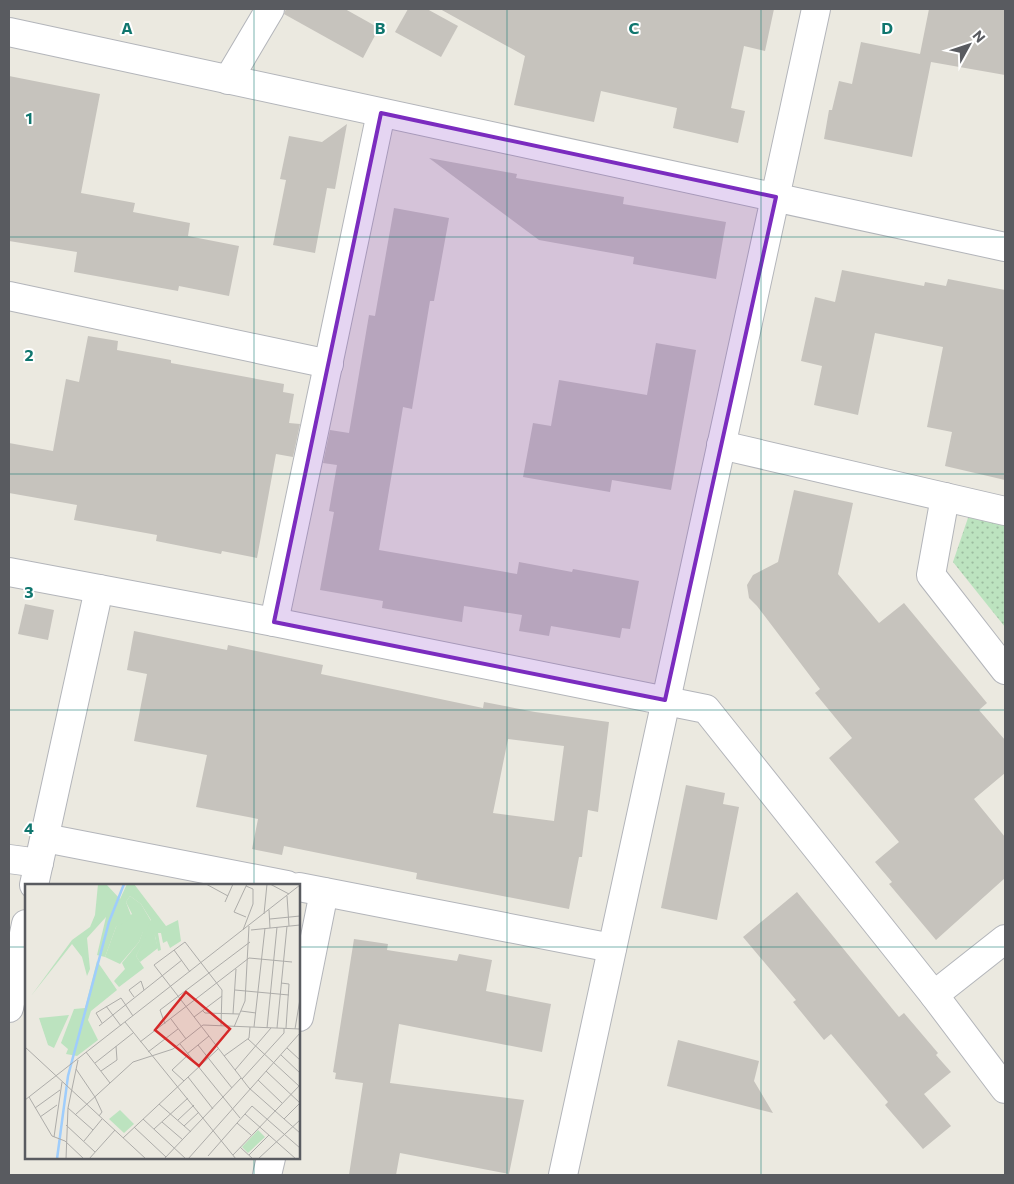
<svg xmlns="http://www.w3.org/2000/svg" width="1014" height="1184" font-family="Commissioner,sans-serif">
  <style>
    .park { fill: url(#park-dots) }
    .building { fill: #c6c3bd; fill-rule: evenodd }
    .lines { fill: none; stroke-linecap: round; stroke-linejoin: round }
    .minor-casing { stroke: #b3b5ba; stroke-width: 30 }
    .minor { stroke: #fff; stroke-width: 28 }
    .marked { fill: #7b2cbf; fill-opacity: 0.2; stroke: #7b2cbf; stroke-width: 4; stroke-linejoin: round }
    .grid { fill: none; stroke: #0f766e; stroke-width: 1; stroke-opacity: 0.55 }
    .inset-river { fill: none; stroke: #9fcdfc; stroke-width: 2.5 }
    .inset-road { fill: none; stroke: #adaca9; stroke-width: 1 }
    .view { fill: #d62828; fill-opacity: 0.15; stroke: #d62828; stroke-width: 2.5 }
    .inset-edge { fill: none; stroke: #595b60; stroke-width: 2.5 }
    .grid-label { font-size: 16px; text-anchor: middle; font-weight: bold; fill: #0f766e; stroke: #fff; stroke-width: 4; stroke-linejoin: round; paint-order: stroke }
  </style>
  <defs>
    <pattern id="park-dots" width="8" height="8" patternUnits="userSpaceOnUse" patternTransform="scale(1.25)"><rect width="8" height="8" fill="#bce3bf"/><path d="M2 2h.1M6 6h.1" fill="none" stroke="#9cbb9f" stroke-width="1.8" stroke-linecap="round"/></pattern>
  </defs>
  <rect width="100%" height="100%" fill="#ebe9e0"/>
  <polygon class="park" points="970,512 1005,521 1005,627 953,562"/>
  <g class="building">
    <polygon points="286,9 345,9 379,28 363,58 284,14"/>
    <polygon points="408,9 427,9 458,26 441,57 395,32"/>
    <polygon points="440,9 774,9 765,51 744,46 731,108 745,111 738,143 673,128 677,108 601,91 594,122 514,105 525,56"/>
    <polygon points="929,9 1005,9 1005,75 931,62 912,157 824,139 829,110 832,110 839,81 852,84 861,42 920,54"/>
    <polygon points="9,76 100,94 81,193 135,203 133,212 190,223 188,236 239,246 229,296 179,286 178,291 74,272 77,252 9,241"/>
    <polygon points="347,124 335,189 327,188 315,253 273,245 286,180 280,179 289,136 322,142"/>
    <polygon points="429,158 517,174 516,178 624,197 623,204 726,222 716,279 633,264 634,257 539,240"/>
    <polygon points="394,208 449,218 434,301 430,301 412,409 403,407 379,550 517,574 519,562 572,572 573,569 639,581 630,629 622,628 620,638 551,626 549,636 519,631 522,615 464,606 462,622 382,608 383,601 320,590 334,512 329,511 337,465 323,463 330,430 349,433 369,315 375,316"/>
    <polygon points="842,270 924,286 925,282 946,286 948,279 1005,290 1005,480 945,466 952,432 927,427 943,347 875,333 858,415 814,405 822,366 801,361 815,297 835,302"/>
    <polygon points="88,336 118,341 117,350 171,360 171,363 284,384 283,392 294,394 289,423 300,424 293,457 276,454 257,558 222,551 221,554 156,541 157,535 74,520 77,505 9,493 9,443 53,451 66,379 79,382"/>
    <polygon points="656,343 696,350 671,490 612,480 610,492 523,477 533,423 551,426 559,380 647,395"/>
    <polygon points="794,490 853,503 838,574 879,623 904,603 987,703 979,710 1005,740 1005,773 974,799 1005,837 1005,878 936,940 889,884 892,882 875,862 899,842 829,758 852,738 815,693 820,689 757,606 749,598 747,585 753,575 778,562"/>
    <polygon points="25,604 54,610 48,640 18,634"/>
    <path d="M 134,631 L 227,650 L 228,645 L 323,665 L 321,674 L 483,708 L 484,702 L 535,712 L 609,722 L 598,812 L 588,810 L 582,857 L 579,857 L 569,909 L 416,879 L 417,873 L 284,846 L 282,855 L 252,849 L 258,819 L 196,807 L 207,755 L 134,741 L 147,674 L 127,670 ZM 508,739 L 564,746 L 554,821 L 493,813 Z"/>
    <polygon points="686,785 725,793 723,804 739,807 717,920 661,908"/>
    <polygon points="797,892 899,1017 904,1013 938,1053 936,1055 951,1072 924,1094 951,1126 923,1149 885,1105 888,1102 831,1034 824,1040 793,1002 796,1000 743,937"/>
    <polygon points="354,939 388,944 387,950 457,961 459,954 492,960 486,991 551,1004 542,1052 399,1024 390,1083 524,1100 509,1174 400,1153 396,1175 349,1175 363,1083 335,1079 336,1073 333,1072"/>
    <polygon points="678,1040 759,1061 754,1081 773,1113 667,1086"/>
  </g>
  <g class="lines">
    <g class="minor-casing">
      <g id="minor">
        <polyline points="9,32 1005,247"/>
        <polyline points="228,80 270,9"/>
        <polyline points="9,296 329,364"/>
        <polyline points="721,445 1005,511"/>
        <polyline points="945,497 931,575 1005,670"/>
        <polyline points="9,572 274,622 706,709 934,995 1005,1089"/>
        <polyline points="274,622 381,113"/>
        <polyline points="45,838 287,885"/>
        <polyline points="9,859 39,863"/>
        <polyline points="34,885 99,589"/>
        <polyline points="299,887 612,948"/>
        <polyline points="934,995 1005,939"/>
        <polyline points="9,1008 26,924"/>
        <polyline points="299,1017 324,892"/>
        <polyline points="267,1175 271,1158"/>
        <polyline points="563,1175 816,9"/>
      </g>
    </g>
    <use href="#minor" class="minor"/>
  </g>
  <path class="marked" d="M 381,113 L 776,197 L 665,700 L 274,622 Z"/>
  <path class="grid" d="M 254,9 L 254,885M 507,9 L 507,1175M 761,9 L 761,1175M 9,237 L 1005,237M 9,474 L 1005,474M 9,710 L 1005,710M 9,947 L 26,947M 299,947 L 1005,947M 254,1158 L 254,1175"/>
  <g transform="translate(25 884)">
    <rect width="275" height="275" fill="#ebe9e0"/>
    <path d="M 105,12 L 116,20 L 126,37 L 133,64 L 115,78 L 111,72 L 121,51 L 118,48 L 114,58 L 95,80 L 80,73 L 91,43 L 107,30 L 101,18 ZM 44,131 L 29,164 L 23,161 L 14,134 Z" fill="#bce3bf"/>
    <path d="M 73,0 L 81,0 L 95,15 L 102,0 L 109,0 L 141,42 L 153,36 L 156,57 L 145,64 L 142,57 L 138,59 L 136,49 L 133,49 L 136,66 L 133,67 L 130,52 L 122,46 L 126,36 L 116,20 L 105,12 L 101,18 L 107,34 L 91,43 L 80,73 L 72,71 L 81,33 L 62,54 L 65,85 L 62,92 L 57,73 L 47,60 L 6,112 L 47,56 L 65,43 L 70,31 ZM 118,47 L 122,51 L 111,72 L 119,84 L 94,103 L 89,97 L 100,85 L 97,79 L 114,58 ZM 72,77 L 92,106 L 66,127 L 63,136 L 73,156 L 52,172 L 41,170 L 43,165 L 36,159 L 49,125 L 60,124 Z" fill="#bce3bf"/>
    <path d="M 233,246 L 240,253 L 223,269 L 217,263 Z" fill="#bce3bf"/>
    <path d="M 95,226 L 109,240 L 99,249 L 84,235 Z" fill="#bce3bf"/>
    <path class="inset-river" d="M 32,275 L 43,192 L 84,38 L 99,0"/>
    <path class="inset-road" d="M 181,0 L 203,12M 245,0 L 264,10M 262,12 L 264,42M 200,18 L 208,0M 244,26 L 245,44M 239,30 L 242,0M 221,33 L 209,28 L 222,0M 245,35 L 275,32M 218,46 L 228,20 L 228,5 L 221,2M 226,46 L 275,41M 149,66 L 165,88M 256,99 L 264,100 L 261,144M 210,106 L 264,111M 109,113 L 104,106 L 116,97 L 119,106M 81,122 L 96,142M 177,126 L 180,129 L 214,130M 216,127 L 231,129M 208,130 L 211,85M 169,133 L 197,112M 146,135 L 161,155M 100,138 L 211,275M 77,139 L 71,129 L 96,114 L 108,132M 140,140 L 135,126 L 225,58M 74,142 L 157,76M 196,142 L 197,106 L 160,58 L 129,81 L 224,204 L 275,249M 209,143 L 220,117 L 224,42M 229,143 L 240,44M 242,144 L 252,43M 252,144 L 262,42M 270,145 L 275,115M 223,155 L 274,202M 115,158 L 224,74 L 267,78M 155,160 L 215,234M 173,161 L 207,204M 0,163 L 121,275M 262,164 L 275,176M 61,168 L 85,199M 123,168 L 153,145M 162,170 L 184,152M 256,171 L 275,189M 199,172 L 224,154 L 225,143M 70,179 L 108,149M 51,185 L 70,213 L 77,228 L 74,232M 210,186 L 246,144M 76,187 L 92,176 L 91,162M 241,187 L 275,219M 163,193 L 188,225M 217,195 L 259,149 L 259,144M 233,196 L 257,219M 159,197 L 147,186 L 163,171M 4,213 L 27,252 L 40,257 L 59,275M 0,216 L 275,1M 134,220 L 166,248M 10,224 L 35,206M 43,224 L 68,246M 220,230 L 271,275M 50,231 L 108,178 L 148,165 L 178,141 L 275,145M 15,233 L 32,221M 118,235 L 161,275M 259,235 L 275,219M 153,236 L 169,221M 137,238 L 158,256M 212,239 L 226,251M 41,241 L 70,268M 159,242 L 174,228M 109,243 L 141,273M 129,245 L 163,214M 29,253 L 37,198M 98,254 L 193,165M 59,257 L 77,235M 215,263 L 228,275M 208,271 L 275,201M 224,271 L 244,251M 183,272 L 227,222 L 275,264M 41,275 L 43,224 L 53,176M 64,275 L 90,246M 139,275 L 216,194M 163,275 L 275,149M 233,275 L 275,236"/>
    <path class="view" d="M 161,108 L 205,145 L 174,182 L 130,146 Z"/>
    <rect width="275" height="275" class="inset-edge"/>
  </g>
  <g class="grid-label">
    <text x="127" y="34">A</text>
    <text x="380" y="34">B</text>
    <text x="634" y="34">C</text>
    <text x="887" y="34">D</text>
    <text x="29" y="124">1</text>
    <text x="29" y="361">2</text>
    <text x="29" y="598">3</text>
    <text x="29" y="834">4</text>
  </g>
  <rect width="1014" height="1184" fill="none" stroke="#595b60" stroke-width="20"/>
  <g transform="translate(969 45) rotate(50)" stroke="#ffffff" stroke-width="4" paint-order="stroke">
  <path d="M0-4L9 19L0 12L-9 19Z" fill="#595b60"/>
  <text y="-8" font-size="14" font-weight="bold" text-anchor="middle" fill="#595b60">N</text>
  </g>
</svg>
